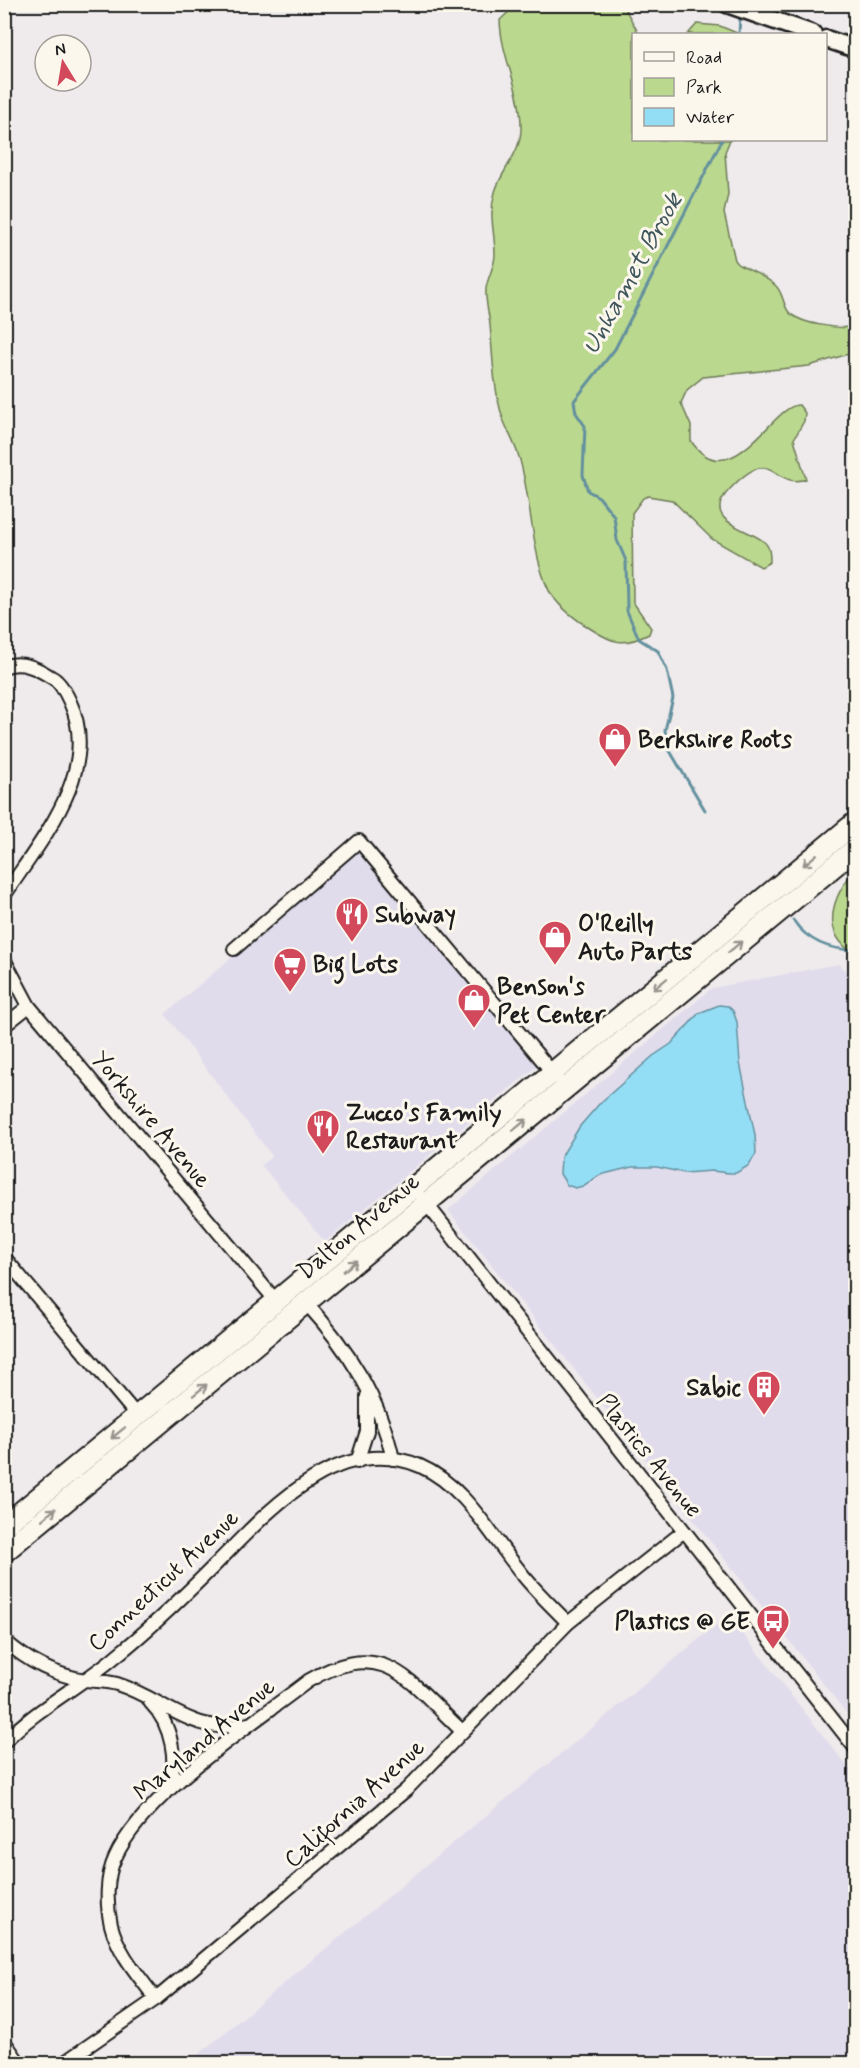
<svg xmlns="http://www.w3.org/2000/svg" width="860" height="2068" viewBox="0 0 860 2068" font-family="Mynerve,sans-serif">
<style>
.built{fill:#e1dcec}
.green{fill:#bbd88f;stroke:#6c7a56;stroke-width:1.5}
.water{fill:#94def5;stroke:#64909e;stroke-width:1.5}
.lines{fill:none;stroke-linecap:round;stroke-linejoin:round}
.stream{stroke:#64909e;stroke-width:3}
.street-casing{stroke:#1c1c1c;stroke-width:16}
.secondary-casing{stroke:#1c1c1c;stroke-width:21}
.primary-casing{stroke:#1c1c1c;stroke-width:24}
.street{stroke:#fbf7ec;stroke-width:12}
.secondary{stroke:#fbf7ec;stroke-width:16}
.primary{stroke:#fbf7ec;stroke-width:20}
.oneway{stroke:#97948e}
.labels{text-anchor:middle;stroke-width:6;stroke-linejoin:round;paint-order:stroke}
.poi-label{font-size:24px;font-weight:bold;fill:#1c1c1c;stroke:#fbf7ec;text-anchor:start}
.street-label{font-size:24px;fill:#1c1c1c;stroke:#fbf7ec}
.water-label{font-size:26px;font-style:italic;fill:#40565d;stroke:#fbf7ec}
</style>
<rect width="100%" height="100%" fill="#efebec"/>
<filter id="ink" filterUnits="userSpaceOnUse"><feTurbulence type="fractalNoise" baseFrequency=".0167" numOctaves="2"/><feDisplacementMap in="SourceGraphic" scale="12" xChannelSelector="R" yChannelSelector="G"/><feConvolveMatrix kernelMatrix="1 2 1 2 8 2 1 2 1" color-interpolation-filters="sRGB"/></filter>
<g filter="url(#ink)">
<!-- built -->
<g class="built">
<path d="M357,851l180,215 -212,176 -64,-77 11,-9 -107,-142z"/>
<path d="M838,964l17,14v746l-407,-514 264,-222z"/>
<path d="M728,1615l127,161v287h-667z"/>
</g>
<!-- green -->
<g class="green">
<path d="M516,5h107l16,29h-5v106h96l-5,12 3,42 -4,19 11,47 4,5c12,6 28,12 37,21 7,7 7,18 12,25 10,13 53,19 67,15v26l-46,14 -106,11 -16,13 -6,13 10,23v15c40,58 83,-38 108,-36l6,8 -1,8 -10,18 12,40c-34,11 -31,-38 -76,10 -31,32 17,39 33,52 7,5 7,13 7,21l-9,5 -49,-28 -40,-39 -24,-4 -5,2 -11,15 1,89 18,26 -2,6c-26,13 -36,9 -58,-5 -13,-8 -29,-20 -38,-32 -21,-29 -22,-104 -34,-140 -4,-13 -11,-25 -16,-38 -10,-31 -10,-62 -13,-94 -1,-11 -5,-24 -4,-36 1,-11 9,-23 9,-34 0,-24 -7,-39 0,-63 7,-24 27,-39 26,-66 0,-37 -20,-69 -21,-106z"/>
<path d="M697,24l23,2 19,8h-51z"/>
<path d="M855,870v84c-36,-21 -23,-58 0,-84z"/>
</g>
<!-- water -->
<path class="water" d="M719,1005l9,1 5,5 4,11 3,41 15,72 1,19 -8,12 -12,7h-7l-17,-2 -28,2 -27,-6h-25l-32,8 -17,11 -8,2 -8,-3 -7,-11 1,-17 19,-31 20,-23 53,-47 18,-12 28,-31z"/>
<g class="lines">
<!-- stream -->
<g class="stream">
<path d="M739,34l1,-19"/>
<path d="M705,810l-38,-64 -2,-16 8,-32 -6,-28 -9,-19 -19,-12 -12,-28 -1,-50 -9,-21 -3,-24 -15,-19 -11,-6 -5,-16 2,-49 -9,-13 -2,-12 41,-52 107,-209"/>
<path d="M793,920c15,22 36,30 63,30"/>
</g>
<!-- street casing -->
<g class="street-casing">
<g id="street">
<path d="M4,667c17,-7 33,1 47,10 9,4 15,16 19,25 32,69 -30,139 -66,194"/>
<path d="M234,949l125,-108 198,237"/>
<path d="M4,959l25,47 247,295"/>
<path d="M4,1026l25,-20"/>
<path d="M422,1198l434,551"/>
<path d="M4,1257l134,160"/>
<path d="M306,1303c41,45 74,95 87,156"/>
<path d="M357,1462l10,-31v-35"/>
<path d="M4,1640c23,21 50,35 81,40 10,1 22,1 32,4 50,16 73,52 132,40"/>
<path d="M150,1702c21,21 31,62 16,89"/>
<path d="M4,1742c33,-34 77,-56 112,-86 34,-27 66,-58 97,-89 52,-52 123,-136 207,-101 44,19 70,68 99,104 14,19 33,36 49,53"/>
<path d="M156,1999c-17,-23 -38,-46 -45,-74 -5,-21 -5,-48 4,-67 28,-64 138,-134 193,-177 78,-46 101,1 154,50"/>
<path d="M4,2041l16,23"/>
<path d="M62,2064l94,-65 250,-209 162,-167 116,-92"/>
</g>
</g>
<!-- secondary casing -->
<g class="secondary-casing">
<g id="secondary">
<path d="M727,4l86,30"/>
<path d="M826,39l30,10"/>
</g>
</g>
<!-- primary casing -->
<g class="primary-casing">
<g id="primary">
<path d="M4,1526l852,-704"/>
<path d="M4,1552l852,-704"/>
</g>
</g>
<!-- street -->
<use href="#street" class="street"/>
<!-- secondary -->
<use href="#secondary" class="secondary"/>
<!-- primary -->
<use href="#primary" class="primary"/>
</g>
<!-- one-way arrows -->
<defs><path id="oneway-shaft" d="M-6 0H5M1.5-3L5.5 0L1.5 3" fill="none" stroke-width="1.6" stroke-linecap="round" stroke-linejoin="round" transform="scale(1.5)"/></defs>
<g class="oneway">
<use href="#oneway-shaft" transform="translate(810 860) rotate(140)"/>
<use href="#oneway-shaft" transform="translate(735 947) rotate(-40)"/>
<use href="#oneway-shaft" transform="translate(660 984) rotate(141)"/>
<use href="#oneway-shaft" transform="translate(520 1125) rotate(-39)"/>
<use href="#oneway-shaft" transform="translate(350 1266) rotate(-40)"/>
<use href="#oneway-shaft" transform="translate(200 1390) rotate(-39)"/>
<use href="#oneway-shaft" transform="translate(118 1433) rotate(141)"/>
<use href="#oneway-shaft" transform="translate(49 1514) rotate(-40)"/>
</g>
</g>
<!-- icons -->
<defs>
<g id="shop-pin" transform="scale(1.725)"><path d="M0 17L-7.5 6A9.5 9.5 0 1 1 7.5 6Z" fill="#d1495b" stroke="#fbf7ec"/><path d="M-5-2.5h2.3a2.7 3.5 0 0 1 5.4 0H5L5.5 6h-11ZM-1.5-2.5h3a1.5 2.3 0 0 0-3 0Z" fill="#fff"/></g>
<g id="restaurant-pin" transform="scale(1.725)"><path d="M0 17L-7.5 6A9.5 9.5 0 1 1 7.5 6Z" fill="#d1495b" stroke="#fbf7ec"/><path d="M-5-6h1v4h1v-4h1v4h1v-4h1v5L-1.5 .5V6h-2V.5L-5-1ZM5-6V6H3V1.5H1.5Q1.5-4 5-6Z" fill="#fff"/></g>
<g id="supermarket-pin" transform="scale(1.725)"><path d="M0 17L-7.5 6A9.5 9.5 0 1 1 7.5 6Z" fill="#d1495b" stroke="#fbf7ec"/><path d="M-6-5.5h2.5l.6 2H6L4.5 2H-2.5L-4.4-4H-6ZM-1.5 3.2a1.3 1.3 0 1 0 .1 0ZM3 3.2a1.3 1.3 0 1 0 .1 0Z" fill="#fff"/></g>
<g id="building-pin" transform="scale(1.725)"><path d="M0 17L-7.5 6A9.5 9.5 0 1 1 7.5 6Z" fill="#d1495b" stroke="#fbf7ec"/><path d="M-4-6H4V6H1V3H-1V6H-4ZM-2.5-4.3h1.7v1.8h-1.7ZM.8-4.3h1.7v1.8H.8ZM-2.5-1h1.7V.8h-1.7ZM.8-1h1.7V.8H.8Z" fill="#fff"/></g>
<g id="bus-pin" transform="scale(1.725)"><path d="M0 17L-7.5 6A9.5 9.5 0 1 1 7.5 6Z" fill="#d1495b" stroke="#fbf7ec"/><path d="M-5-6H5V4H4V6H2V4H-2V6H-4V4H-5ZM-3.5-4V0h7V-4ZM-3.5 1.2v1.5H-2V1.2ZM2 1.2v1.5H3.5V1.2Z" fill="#fff"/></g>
</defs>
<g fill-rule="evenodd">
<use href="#shop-pin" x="615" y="739"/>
<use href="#restaurant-pin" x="352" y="914"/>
<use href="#shop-pin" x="555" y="937"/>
<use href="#supermarket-pin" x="290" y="964"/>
<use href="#shop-pin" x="474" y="1000"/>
<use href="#restaurant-pin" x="323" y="1126"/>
<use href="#building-pin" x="764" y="1387"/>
<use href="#bus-pin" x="773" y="1621"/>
</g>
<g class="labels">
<!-- poi labels -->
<g class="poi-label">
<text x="638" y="747">Berkshire Roots</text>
<text x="375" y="922">Subway</text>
<text x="578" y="931">O'Reilly<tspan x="578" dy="28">Auto Parts</tspan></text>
<text x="313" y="972">Big Lots</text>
<text x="497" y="994">Benson's<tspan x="497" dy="28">Pet Center</tspan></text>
<text x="346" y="1120">Zucco's Family<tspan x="346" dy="28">Restaurant</tspan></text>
<text x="741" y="1395" text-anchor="end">Sabic</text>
<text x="750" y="1629" text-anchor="end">Plastics @ GE</text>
</g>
<!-- street labels -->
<g class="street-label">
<text transform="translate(152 1119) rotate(50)" y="8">Yorkshire Avenue</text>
<text transform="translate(358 1226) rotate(-40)" y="8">Dalton Avenue</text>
<text transform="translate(650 1455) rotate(51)" y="8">Plastics Avenue</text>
<text transform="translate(163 1580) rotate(-43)" y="8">Connecticut Avenue</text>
<text transform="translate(204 1739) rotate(-40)" y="8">Maryland Avenue</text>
<text transform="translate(354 1803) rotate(-42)" y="8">California Avenue</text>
</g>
<!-- water labels -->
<g class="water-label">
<text transform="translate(631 273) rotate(-61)" y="9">Unkamet Brook</text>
</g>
</g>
<!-- margin -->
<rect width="860" height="2068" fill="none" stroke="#fbf7ec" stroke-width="24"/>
<rect x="12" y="12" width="836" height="2044" fill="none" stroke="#1c1c1c" stroke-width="2" filter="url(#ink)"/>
<!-- legend -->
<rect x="632" y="33" width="195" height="108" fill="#fbf7ec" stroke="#a29f99" stroke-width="1.5"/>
<rect x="644" y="52" width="30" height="9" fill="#fbf7ec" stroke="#a29f99" stroke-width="1.5"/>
<text x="686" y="63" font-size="18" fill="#1c1c1c">Road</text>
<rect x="644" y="78" width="30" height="18" fill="#bbd88f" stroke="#a29f99" stroke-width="1.5"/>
<text x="686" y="93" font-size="18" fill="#1c1c1c">Park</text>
<rect x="644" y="108" width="30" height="18" fill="#94def5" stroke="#a29f99" stroke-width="1.5"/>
<text x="686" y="123" font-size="18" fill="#1c1c1c">Water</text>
<!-- north arrow -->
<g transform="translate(63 63) rotate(349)"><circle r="28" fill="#fbf7ec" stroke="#a29f99" stroke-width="1.5"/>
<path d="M0-4.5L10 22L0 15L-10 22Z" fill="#d1495b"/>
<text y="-9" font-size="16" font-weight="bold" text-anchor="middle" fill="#1c1c1c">N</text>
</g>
</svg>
